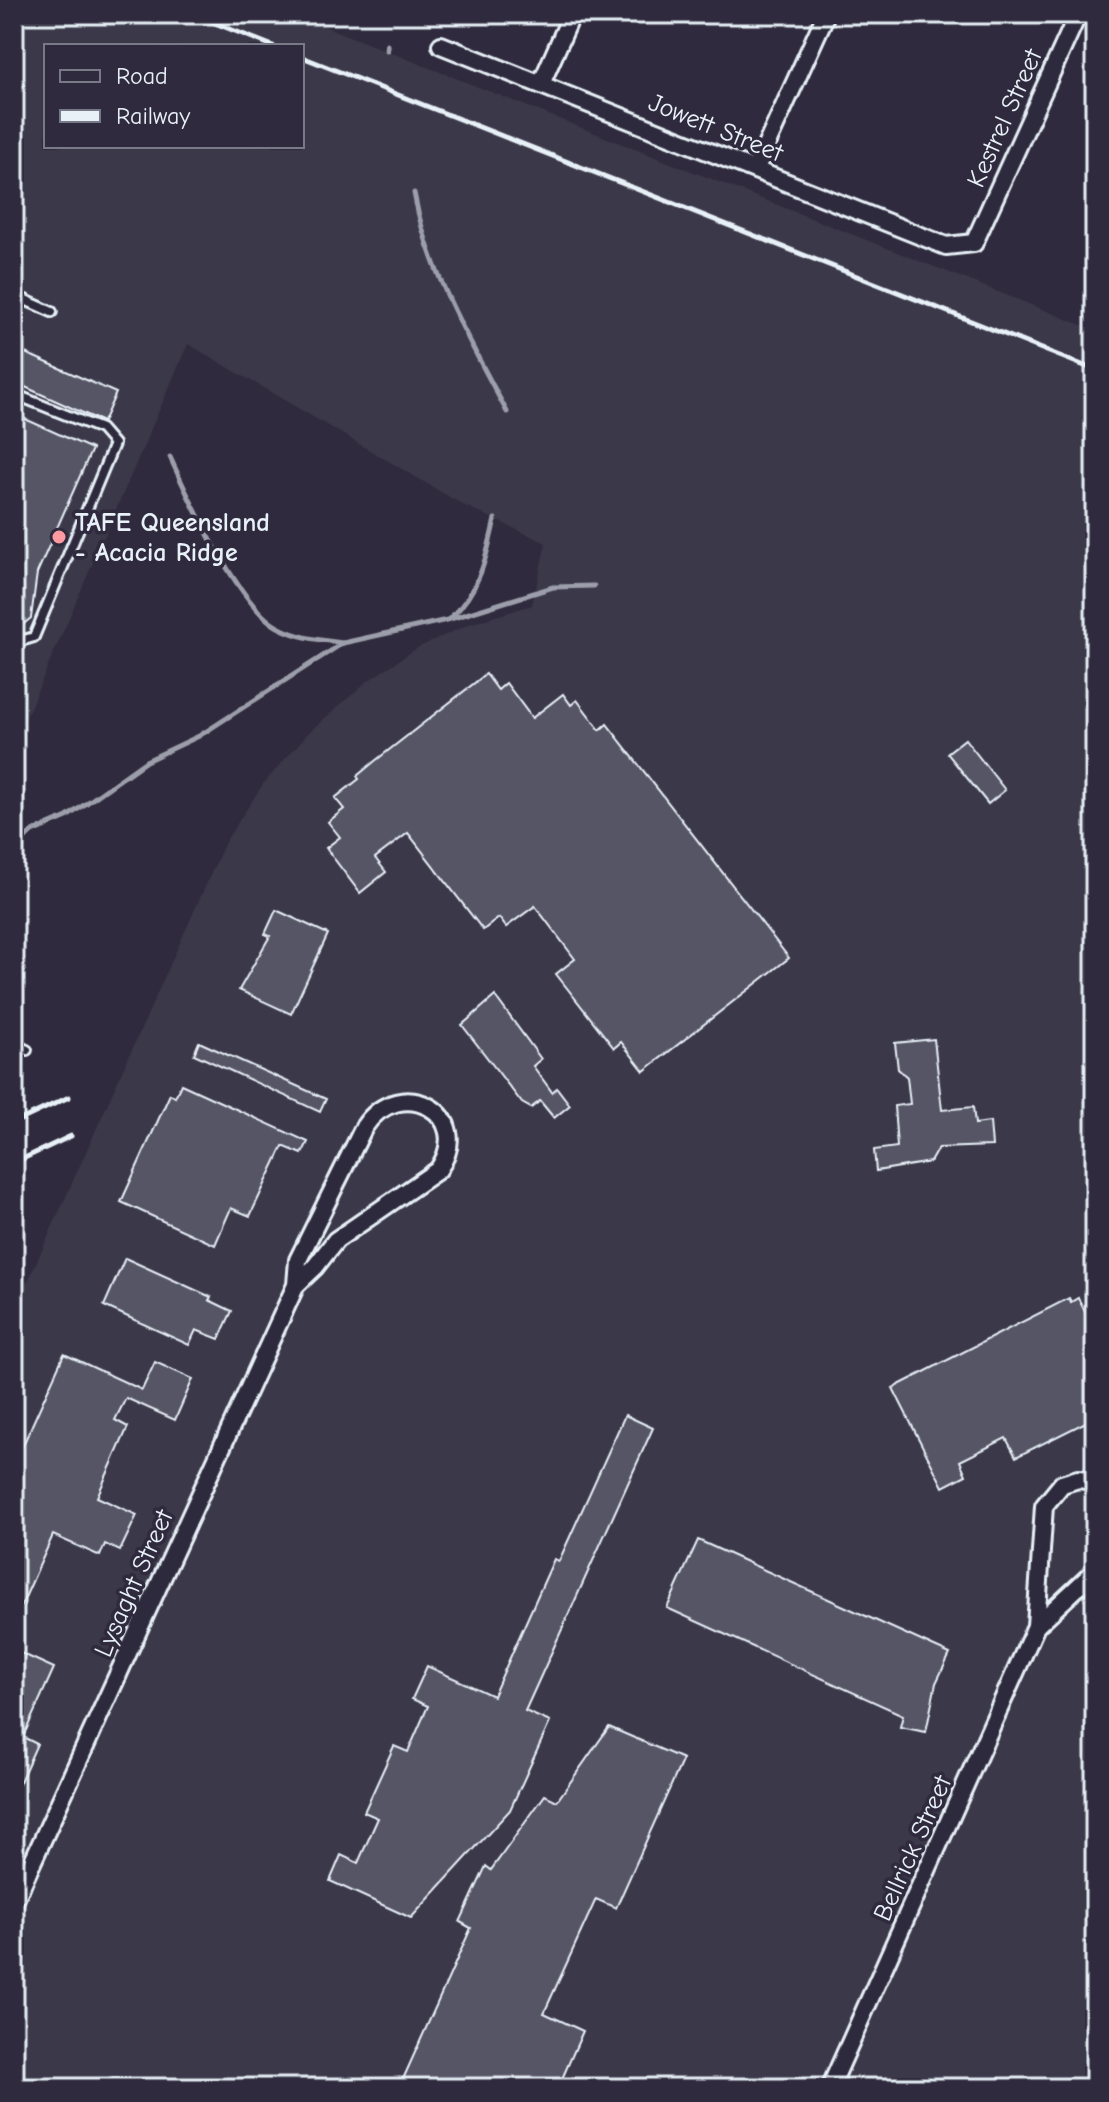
<svg xmlns="http://www.w3.org/2000/svg" width="1109" height="2102" viewBox="0 0 1109 2102" font-family="'Comic Neue',sans-serif">
<style>
.built{fill:#3b3749;fill-rule:evenodd}
.lines{fill:none;stroke-linecap:round;stroke-linejoin:round}
.stream{stroke:#9c9fab;stroke-width:5}
.building{fill:#575565;stroke:#e8f1f8;stroke-width:2}
.service-casing{stroke:#e8f1f8;stroke-width:14}
.minor-casing{stroke:#e8f1f8;stroke-width:22}
.service{stroke:#2f2a3d;stroke-width:8}
.minor{stroke:#2f2a3d;stroke-width:16}
.rail{stroke:#e8f1f8;stroke-width:5}
.poi-dot{fill:#ff9aa2;stroke:#2f2a3d;stroke-width:3}
.labels{text-anchor:middle;stroke-width:7;stroke-linejoin:round;paint-order:stroke}
.street-label{font-size:26px;fill:#e8f1f8;stroke:#2f2a3d}
.poi-label{font-size:26px;font-weight:bold;fill:#e8f1f8;stroke:#2f2a3d;text-anchor:start}
</style>
<rect width="100%" height="100%" fill="#2f2a3d"/>
<filter id="ink" filterUnits="userSpaceOnUse"><feTurbulence type="fractalNoise" baseFrequency=".0125" numOctaves="2"/><feDisplacementMap in="SourceGraphic" scale="16" xChannelSelector="R" yChannelSelector="G"/><feConvolveMatrix kernelMatrix="1 2 1 2 8 2 1 2 1" color-interpolation-filters="sRGB"/></filter>
<g filter="url(#ink)">
<!-- built -->
<path class="built" d="M14,14h279l802,316v1758h-1081v-800l14,-7 197,-439 38,-58 45,-51 58,-51 51,-34 52,-24 63,-19 14,-62 -83,-38 -275,-161 -168,387 -6,4zM46,46h256v100h-256z"/>
<g class="lines">
<!-- stream -->
<g class="stream">
<path d="M387,45v5"/>
<path d="M414,193c14,78 56,149 93,219"/>
<path d="M170,457c19,42 68,148 108,170 20,11 42,13 65,16"/>
<path d="M451,617c29,-26 36,-62 44,-98"/>
<path d="M14,849l18,-17 35,-15 79,-56 53,-25 144,-93 104,-23 106,-33 41,-1"/>
</g>
</g>
<!-- building -->
<g class="building">
<path d="M14,348l102,45 -13,29 -89,-40z"/>
<path d="M14,414l78,35 -55,124 -6,45 -17,14z"/>
<path d="M486,674l12,16 8,-7 26,35 31,-24 8,11 6,-5 23,30 7,-6 182,234 -145,113 -23,-29 -7,6 -58,-74 19,-15 -40,-53 -29,21 -7,-9 -16,12 -75,-97 -33,25 11,14 -26,21 -34,-45 14,-11 -12,-15 16,-13 -9,-11 24,-19 -2,-3 18,-15z"/>
<path d="M965,739l40,51 -17,14 -41,-51z"/>
<path d="M276,910l52,24 -37,80 -52,-24 31,-54 -5,-2z"/>
<path d="M495,996l46,63 -8,7 19,26 5,-4 13,17 -16,13 -14,-17 -9,7 -9,-5 -60,-78z"/>
<path d="M934,1039l8,71 31,-3 2,17 15,-2 2,24 -54,2 -8,14 -54,9 -2,-21 23,-3 -3,-41 16,-2 -3,-27 -9,-8 -3,-26z"/>
<path d="M199,1042l127,57 -6,13 -126,-58z"/>
<path d="M181,1084l127,58 -6,12 -19,-8 -33,70 -19,-8 -16,37 -94,-43 49,-108 5,3z"/>
<path d="M125,1258l86,39 -2,3 23,11 -13,28 -23,-9 -7,15 -85,-39z"/>
<path d="M1069,1298l2,4 7,-4 17,33v77l-4,3 3,7 -78,39 -10,-19 -46,23 6,14 -23,12 -50,-99z"/>
<path d="M64,1354l78,36 13,-28 38,17 -18,41 -49,-22 -11,22 13,7 -31,70 40,18 -17,36 -15,-7 -5,12 -47,-21 -39,87v-157z"/>
<path d="M625,1415l28,13 -128,283 25,11 -40,88 -99,108 -81,-37 11,-26 17,8 20,-45 -14,-6 30,-66 14,6 20,-46 -16,-7 15,-33 66,30 61,-137 5,2z"/>
<path d="M698,1540l252,114 -14,29 -10,49 -26,-5 3,-12 -236,-107z"/>
<path d="M14,1650l40,18 -31,69 14,7 -23,51z"/>
<path d="M609,1727l74,32 -67,149 -20,-9 -52,114 39,18 -25,57h-159l72,-160 -11,-6 26,-56 5,4 54,-75 12,6z"/>
</g>
<g class="lines">
<!-- service casing -->
<g class="service-casing">
<g id="service">
<path d="M14,295l38,17"/>
<path d="M14,394l87,35 13,15 -80,193 -20,6"/>
<path d="M14,1044l13,6"/>
</g>
</g>
<!-- minor casing -->
<g class="minor-casing">
<g id="minor">
<path d="M441,45l505,201 28,-3 104,-229"/>
<path d="M541,84l31,-70"/>
<path d="M756,168l70,-154"/>
<path d="M1036,1626l59,-55"/>
<path d="M14,1902l282,-617 2,-25 66,-133c36,-55 113,-13 74,43l-102,70 -21,27 -19,18"/>
<path d="M830,2088l206,-462 8,-120 18,-22 16,-5 17,2"/>
</g>
</g>
<!-- service -->
<use href="#service" class="service"/>
<!-- minor -->
<use href="#minor" class="minor"/>
<!-- rail -->
<g class="rail">
<path d="M192,14l81,32"/>
<path d="M302,57l793,313"/>
<path d="M14,1123l55,-26"/>
<path d="M14,1163l57,-27"/>
</g>
</g>
</g>
<!-- markers -->
<circle class="poi-dot" cx="59" cy="537" r="8"/>
<g class="labels">
<!-- street labels -->
<g class="street-label">
<text transform="translate(1004 118) rotate(-66)" y="9">Kestrel Street</text>
<text transform="translate(716 127) rotate(22)" y="9">Jowett Street</text>
<text transform="translate(133 1583) rotate(-66)" y="9">Lysaght Street</text>
<text transform="translate(912 1848) rotate(-66)" y="9">Bellrick Street</text>
</g>
<!-- poi labels -->
<g class="poi-label">
<text x="75" y="531">TAFE Queensland<tspan x="75" dy="30">- Acacia Ridge</tspan></text>
</g>
</g>
<!-- margin -->
<rect width="1109" height="2102" fill="none" stroke="#2f2a3d" stroke-width="48"/>
<rect x="24" y="24" width="1061" height="2054" fill="none" stroke="#e8f1f8" stroke-width="3" filter="url(#ink)"/>
<!-- legend -->
<rect x="44" y="44" width="260" height="104" fill="#2f2a3d" stroke="#797a88" stroke-width="2"/>
<rect x="60" y="70" width="40" height="12" fill="#2f2a3d" stroke="#797a88" stroke-width="2"/>
<text x="116" y="84" font-size="24" fill="#e8f1f8">Road</text>
<rect x="60" y="110" width="40" height="12" fill="#e8f1f8" stroke="#797a88" stroke-width="2"/>
<text x="116" y="124" font-size="24" fill="#e8f1f8">Railway</text>
</svg>
